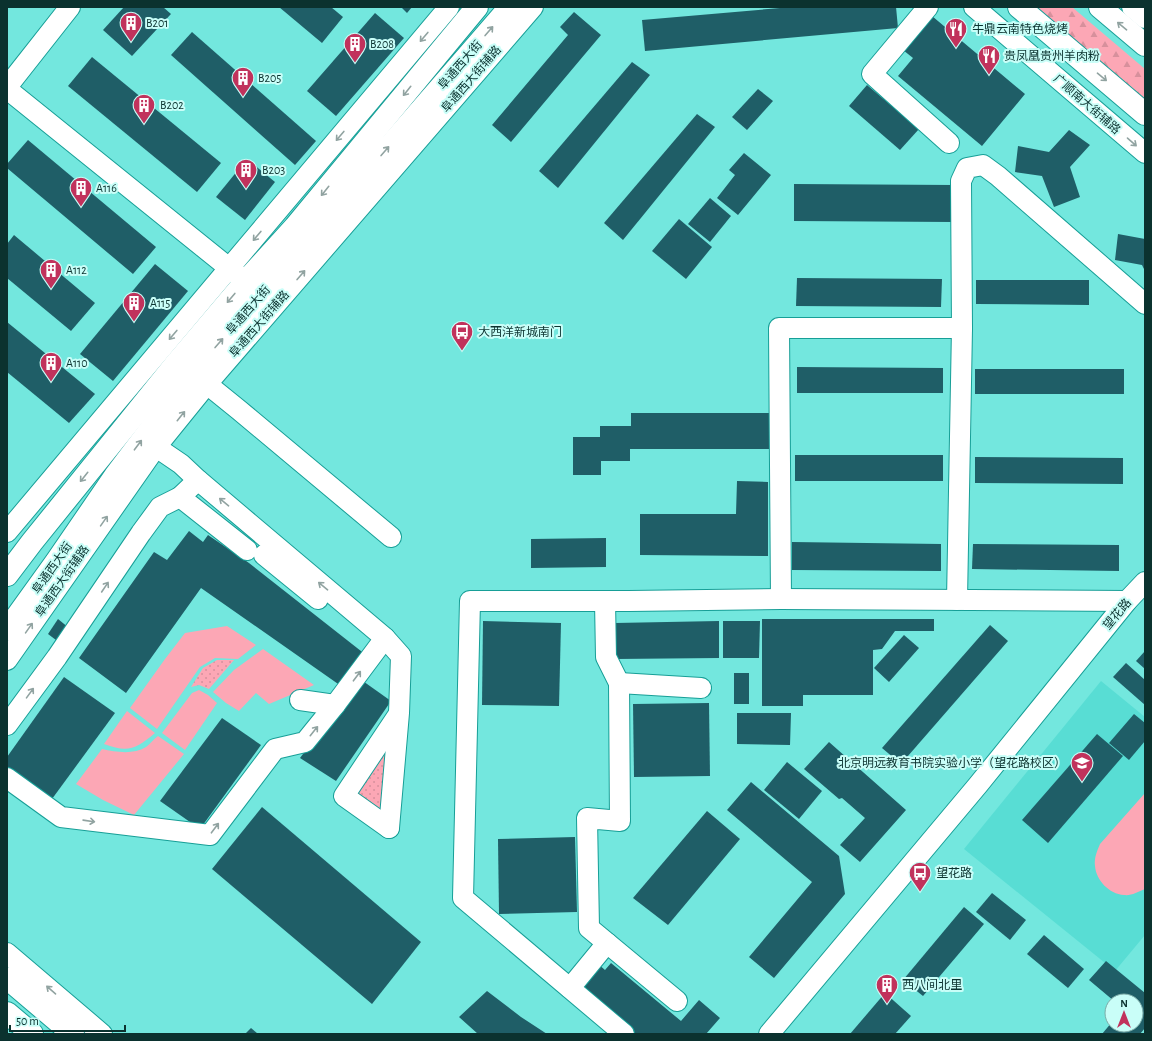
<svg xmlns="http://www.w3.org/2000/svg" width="1152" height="1041" viewBox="0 0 1152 1041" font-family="'Alegreya Sans','Noto Sans SC',sans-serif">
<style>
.built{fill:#58ddd4}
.green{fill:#fca7b5}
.forest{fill:url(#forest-firs)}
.park{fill:url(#park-dots)}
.building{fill:#1f5e67}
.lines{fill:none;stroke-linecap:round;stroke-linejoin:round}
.minor-casing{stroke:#179f97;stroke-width:22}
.major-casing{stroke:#179f97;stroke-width:24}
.minor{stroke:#fff;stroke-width:20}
.major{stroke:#fff;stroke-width:22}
.oneway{stroke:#91a3a1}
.labels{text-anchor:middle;stroke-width:4;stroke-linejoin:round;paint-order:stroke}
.poi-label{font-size:12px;fill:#0b322f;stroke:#c9fef8;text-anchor:start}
.street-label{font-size:12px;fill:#0b322f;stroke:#c9fef8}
</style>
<defs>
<pattern id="forest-firs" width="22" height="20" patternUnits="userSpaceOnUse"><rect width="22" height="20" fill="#fca7b5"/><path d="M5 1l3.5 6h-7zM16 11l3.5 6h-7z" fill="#d7909c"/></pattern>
<pattern id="park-dots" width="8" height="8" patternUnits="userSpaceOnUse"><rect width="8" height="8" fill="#fca7b5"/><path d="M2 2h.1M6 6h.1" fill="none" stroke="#d7909c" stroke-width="1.8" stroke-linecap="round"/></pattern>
</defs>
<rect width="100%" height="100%" fill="#73e7de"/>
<!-- built -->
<path class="built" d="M1101,681l44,36v218l-30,36 -151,-122z"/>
<!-- green -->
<g class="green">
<path d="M227,626l29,19 -18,14 -23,-1 -15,9 -43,62 -27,-21 35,-49 20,-26z"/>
<path d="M263,649l51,36 -45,19 -13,-11 -17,18 -13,-8 -13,-11 21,-22z"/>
<path d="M199,690l9,5 9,8 -32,47 -23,-17 30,-40z"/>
<path d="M127,711l28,22c-19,16 -27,20 -51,11z"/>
<path d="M158,736l26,18 -50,61 -31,-15 -27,-16 26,-35c14,3 31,6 44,-2 4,-3 8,-8 12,-11z"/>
<path d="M1145,793v96c-7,3 -14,7 -21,6 -15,-1 -28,-15 -29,-29 -1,-8 2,-15 5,-22z"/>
</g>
<!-- forest -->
<path class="forest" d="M1036,7h36l73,62v31z"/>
<!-- park -->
<g class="park">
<path d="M217,660h17l-25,29 -10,-4 -8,2 12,-19z"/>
<path d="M393,730l-7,90 -36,-24z"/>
</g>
<!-- building -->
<g class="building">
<path d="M124,7h39l8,7 -39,42 -29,-26z"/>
<path d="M279,7h52l12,10 -21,26z"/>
<path d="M401,7h11l-5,6z"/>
<path d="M792,7h104l2,21 -253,23 -3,-31z"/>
<path d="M574,12l27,23 -90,107 -19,-17 76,-90 -8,-8z"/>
<path d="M375,13l29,25 -68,78 -29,-25z"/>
<path d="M932,16l93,78 -43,52 -84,-70 15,-18 -10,-8z"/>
<path d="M192,32l124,109 -21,24 -124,-110z"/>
<path d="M92,57l129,106 -24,29 -129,-106z"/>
<path d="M632,62l18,13 -92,113 -19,-17z"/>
<path d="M867,85l52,44 -19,21 -51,-44z"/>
<path d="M758,89l15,12 -26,29 -15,-13z"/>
<path d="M697,114l18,13 -92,113 -19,-17z"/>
<path d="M1069,130l21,15 -20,22 10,30 -26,10 -12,-31 -27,-4 3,-26 31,6z"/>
<path d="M28,140l128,107 -23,27 -126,-106v-4z"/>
<path d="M744,153l27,22 -33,40 -21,-17 18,-23 -6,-5z"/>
<path d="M247,159l28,23 -30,38 -29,-23z"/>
<path d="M794,184l159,1v37l-159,-1z"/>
<path d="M710,198l21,18 -21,26 -22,-18z"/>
<path d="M679,219l33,28 -26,32 -34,-28z"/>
<path d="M1118,234l27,5v32l-3,-6 -27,-5z"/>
<path d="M14,235l81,68 -24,28 -64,-53v-34z"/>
<path d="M155,264l33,27 -75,90 -33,-27z"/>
<path d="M797,278l145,1 -1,28 -145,-1z"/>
<path d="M976,280h113v25l-113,-1z"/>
<path d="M7,322l88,72 -26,29 -62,-51z"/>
<path d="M797,367l146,1v25h-146z"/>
<rect x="975" y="369" width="149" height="25"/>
<path d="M631,413h140v36h-141v12h-29v14h-28v-38h27v-11h31z"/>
<rect x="795" y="455" width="148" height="26"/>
<path d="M975,457l148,1v26l-148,-1z"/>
<path d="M737,481l31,1v74l-128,-1v-41h96z"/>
<path d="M189,531l14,11 5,-7 41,28 117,92 -25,31 -140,-98 -75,105 -47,-35 75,-106 13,8z"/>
<path d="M606,538v29l-75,1v-29z"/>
<path d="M792,542l149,2v27l-149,-1z"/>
<path d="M973,544l146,1v26l-147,-2z"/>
<path d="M58,619l11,9 -9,15 -12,-9z"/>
<path d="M762,619h172v12h-39l-13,18 -9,1v45h-70v11h-41z"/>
<path d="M483,621l78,2 -2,83 -77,-1z"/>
<path d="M719,621v37l-104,1v-36z"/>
<path d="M723,621h37l-1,37h-36z"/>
<path d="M990,625l18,16 -107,123 -19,-16z"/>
<path d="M904,635l15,13 -30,34 -15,-14z"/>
<path d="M1145,651v18l-9,-8z"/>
<path d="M1126,663l19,17v25l-32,-28z"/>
<rect x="734" y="673" width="15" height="31"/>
<path d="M64,677l51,36 -63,86 -45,-33v-9z"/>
<path d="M360,679l31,22 -55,80 -36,-23z"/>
<path d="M709,703l1,73 -76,1 -1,-73z"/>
<path d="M737,713h54l-1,32 -53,-1z"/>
<path d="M1134,714l11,9v18l-16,19 -20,-17z"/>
<path d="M222,718l39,27 -61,84 -40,-28z"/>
<path d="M1097,734l26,22 -75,87 -26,-23z"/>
<path d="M829,742l77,68 -46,52 -20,-17 25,-27 -23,-20 -3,1 -35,-30z"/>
<path d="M787,762l35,29 -23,28 -35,-29z"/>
<path d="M751,782l88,74 6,38 -71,84 -25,-21 63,-75 -85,-72z"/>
<path d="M262,807l159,135 -49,62 -160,-135z"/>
<path d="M707,811l33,28 -72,86 -35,-27z"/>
<path d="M575,837l2,75 -78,2 -1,-75z"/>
<path d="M992,893l34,27 -16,20 -34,-28z"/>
<path d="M964,907l20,17 -61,72 -20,-16z"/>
<path d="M1044,935l40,34 -16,19 -41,-34z"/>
<path d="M1106,961l39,32v35l-5,6h-38l10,-12v3h24v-24h-22l-25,-21z"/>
<path d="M597,963l8,7 6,-7 70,58 18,-21 21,18 -14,16h-70l-58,-49z"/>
<path d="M487,991l34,26 26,17h-69l-19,-17z"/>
<path d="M885,993l26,23 -16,18h-45z"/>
<path d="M251,1028l7,6h-13z"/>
</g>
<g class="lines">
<!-- minor casing -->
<g class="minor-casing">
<g id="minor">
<path d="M928,7l-56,67 77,69"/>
<path d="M974,7l171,146"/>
<path d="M1132,7l13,11"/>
<path d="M7,87l63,-80"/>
<path d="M7,89l232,187"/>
<path d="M962,328l-1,-147 6,-13 16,-3 15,11 147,128"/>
<path d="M197,376l42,34 152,127"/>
<path d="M156,447l25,17 17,16 187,158 16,18 -2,57 -10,115"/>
<path d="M180,497l67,53"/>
<path d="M7,532l442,-525"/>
<path d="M264,555l54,44"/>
<path d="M781,599l-2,-271h183l-5,272"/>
<path d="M605,601l1,56 13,26 1,138 -33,-3 2,110 88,73"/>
<path d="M7,660l149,-213 51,-63 326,-377"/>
<path d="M619,683l82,5"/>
<path d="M300,700l35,5"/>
<path d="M7,725l50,-68 84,-124 19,-26 20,-10 18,-17"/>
<path d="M7,778l54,39 149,18 65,-86 30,-7 30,-37 50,-67"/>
<path d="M389,828l-45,-32 54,-81"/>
<path d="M7,953l95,81"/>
<path d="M570,988l37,-45"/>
<path d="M624,1034l-161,-136 7,-297h159l152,-2 346,2"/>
<path d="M769,1034l209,-249 149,-184 18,-19"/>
</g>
</g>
<!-- major casing -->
<g class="major-casing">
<g id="major">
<path d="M1019,7l126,107"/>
<path d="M1100,7l45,38"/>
<path d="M7,575l25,-33 146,-181 67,-79 50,-55 182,-220"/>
<path d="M7,630l49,-68 59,-86 78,-103 317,-366"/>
<path d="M7,978l66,56"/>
<path d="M7,1013l25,21"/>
</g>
</g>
<!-- minor -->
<use href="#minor" class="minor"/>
<!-- major -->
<use href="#major" class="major"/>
</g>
<!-- one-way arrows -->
<defs><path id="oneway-shaft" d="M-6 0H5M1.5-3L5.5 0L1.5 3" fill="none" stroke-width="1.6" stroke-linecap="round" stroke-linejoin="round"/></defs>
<g class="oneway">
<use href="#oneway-shaft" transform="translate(1122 26) rotate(-140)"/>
<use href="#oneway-shaft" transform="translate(489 31) rotate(-49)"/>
<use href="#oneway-shaft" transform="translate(424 37) rotate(130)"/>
<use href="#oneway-shaft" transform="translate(1102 77) rotate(40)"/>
<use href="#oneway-shaft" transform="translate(407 91) rotate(129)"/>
<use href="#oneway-shaft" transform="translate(340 136) rotate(130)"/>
<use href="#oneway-shaft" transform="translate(1132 142) rotate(41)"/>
<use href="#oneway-shaft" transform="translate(385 151) rotate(-49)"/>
<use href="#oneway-shaft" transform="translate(325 191) rotate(129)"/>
<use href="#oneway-shaft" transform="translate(257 236) rotate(130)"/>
<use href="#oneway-shaft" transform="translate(301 275) rotate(-49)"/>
<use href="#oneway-shaft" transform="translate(231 298) rotate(130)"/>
<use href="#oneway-shaft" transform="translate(173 335) rotate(130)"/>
<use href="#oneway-shaft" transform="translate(219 343) rotate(-49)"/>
<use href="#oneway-shaft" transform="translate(181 416) rotate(-51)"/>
<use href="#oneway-shaft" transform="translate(138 445) rotate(-53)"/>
<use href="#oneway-shaft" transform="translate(84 477) rotate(129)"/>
<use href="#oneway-shaft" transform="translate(224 502) rotate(-140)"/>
<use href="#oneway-shaft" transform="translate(104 521) rotate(-55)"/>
<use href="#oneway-shaft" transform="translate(323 586) rotate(-140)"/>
<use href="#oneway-shaft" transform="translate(105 587) rotate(-56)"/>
<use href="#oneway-shaft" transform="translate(29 628) rotate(-55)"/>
<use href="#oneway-shaft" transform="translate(357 676) rotate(-53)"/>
<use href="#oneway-shaft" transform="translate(30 693) rotate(-54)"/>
<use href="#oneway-shaft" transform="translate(314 731) rotate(-51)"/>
<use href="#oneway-shaft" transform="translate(89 821) rotate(8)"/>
<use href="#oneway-shaft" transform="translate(215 828) rotate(-53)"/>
<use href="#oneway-shaft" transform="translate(51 990) rotate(-139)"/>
</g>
<!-- icons -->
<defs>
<g id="building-pin" transform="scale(1.15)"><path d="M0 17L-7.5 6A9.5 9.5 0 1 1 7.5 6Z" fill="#c1325c" stroke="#c9fef8"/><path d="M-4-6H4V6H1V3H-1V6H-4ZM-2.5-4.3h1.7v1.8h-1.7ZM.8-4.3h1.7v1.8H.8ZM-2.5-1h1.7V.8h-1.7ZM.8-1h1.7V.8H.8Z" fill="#fff"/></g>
<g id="restaurant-pin" transform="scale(1.15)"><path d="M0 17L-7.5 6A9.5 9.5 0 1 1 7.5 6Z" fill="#c1325c" stroke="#c9fef8"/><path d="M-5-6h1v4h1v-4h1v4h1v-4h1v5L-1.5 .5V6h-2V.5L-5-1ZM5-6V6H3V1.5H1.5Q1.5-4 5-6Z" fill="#fff"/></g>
<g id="bus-pin" transform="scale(1.15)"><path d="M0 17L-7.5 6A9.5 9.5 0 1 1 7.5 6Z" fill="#c1325c" stroke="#c9fef8"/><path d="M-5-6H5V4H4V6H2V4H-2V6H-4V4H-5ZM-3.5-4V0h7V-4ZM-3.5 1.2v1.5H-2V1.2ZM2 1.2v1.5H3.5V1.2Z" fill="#fff"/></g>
<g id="school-pin" transform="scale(1.15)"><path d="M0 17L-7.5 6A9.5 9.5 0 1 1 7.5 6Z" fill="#c1325c" stroke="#c9fef8"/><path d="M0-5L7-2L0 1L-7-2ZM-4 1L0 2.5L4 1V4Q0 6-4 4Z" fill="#fff"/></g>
</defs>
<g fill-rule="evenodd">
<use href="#building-pin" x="131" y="23"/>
<use href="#restaurant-pin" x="956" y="29"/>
<use href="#building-pin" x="355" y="44"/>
<use href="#restaurant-pin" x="989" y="56"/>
<use href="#building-pin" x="243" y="78"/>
<use href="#building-pin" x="144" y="105"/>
<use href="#building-pin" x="246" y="170"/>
<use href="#building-pin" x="81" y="188"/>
<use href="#building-pin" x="51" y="270"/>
<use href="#building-pin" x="134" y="303"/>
<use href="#bus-pin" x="462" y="332"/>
<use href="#building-pin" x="51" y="363"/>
<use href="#school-pin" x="1082" y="763"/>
<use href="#bus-pin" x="920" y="873"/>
<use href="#building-pin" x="887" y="985"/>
</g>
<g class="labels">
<!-- poi labels -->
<g class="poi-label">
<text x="146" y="27">B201</text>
<text x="972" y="33">牛鼎云南特色烧烤</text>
<text x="370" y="48">B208</text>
<text x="1004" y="60">贵凤凰贵州羊肉粉</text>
<text x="258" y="82">B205</text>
<text x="160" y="109">B202</text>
<text x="262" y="174">B203</text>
<text x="96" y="192">A116</text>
<text x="66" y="274">A112</text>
<text x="150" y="307">A115</text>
<text x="478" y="336">大西洋新城南门</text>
<text x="66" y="367">A110</text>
<text x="1066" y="767" text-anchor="end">北京明远教育书院实验小学（望花路校区）</text>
<text x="936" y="877">望花路</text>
<text x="902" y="989">西八间北里</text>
</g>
<!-- street labels -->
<g class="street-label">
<text transform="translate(460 65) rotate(-49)" y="4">阜通西大街</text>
<text transform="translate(471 79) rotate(-49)" y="4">阜通西大街辅路</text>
<text transform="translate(1087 104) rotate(41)" y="4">广顺南大街辅路</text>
<text transform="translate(248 310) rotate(-49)" y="4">阜通西大街</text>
<text transform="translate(259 324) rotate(-49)" y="4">阜通西大街辅路</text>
<text transform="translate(52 568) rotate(-55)" y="4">阜通西大街</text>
<text transform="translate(62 581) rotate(-55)" y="4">阜通西大街辅路</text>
<text transform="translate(1117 614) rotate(-50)" y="4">望花路</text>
</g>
</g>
<!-- border -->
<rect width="1152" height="1041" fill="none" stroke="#0b322f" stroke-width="16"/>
<!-- north arrow -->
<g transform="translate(1124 1013)"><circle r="19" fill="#c9fef8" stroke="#7daca8"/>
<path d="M0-3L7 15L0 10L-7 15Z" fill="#c1325c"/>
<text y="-6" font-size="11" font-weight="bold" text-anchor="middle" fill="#0b322f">N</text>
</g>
<!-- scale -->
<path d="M10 1025v6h115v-6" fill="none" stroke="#0b322f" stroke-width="2"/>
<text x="16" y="1025" font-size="12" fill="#0b322f" stroke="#c9fef8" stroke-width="3" paint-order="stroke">50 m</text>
</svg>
